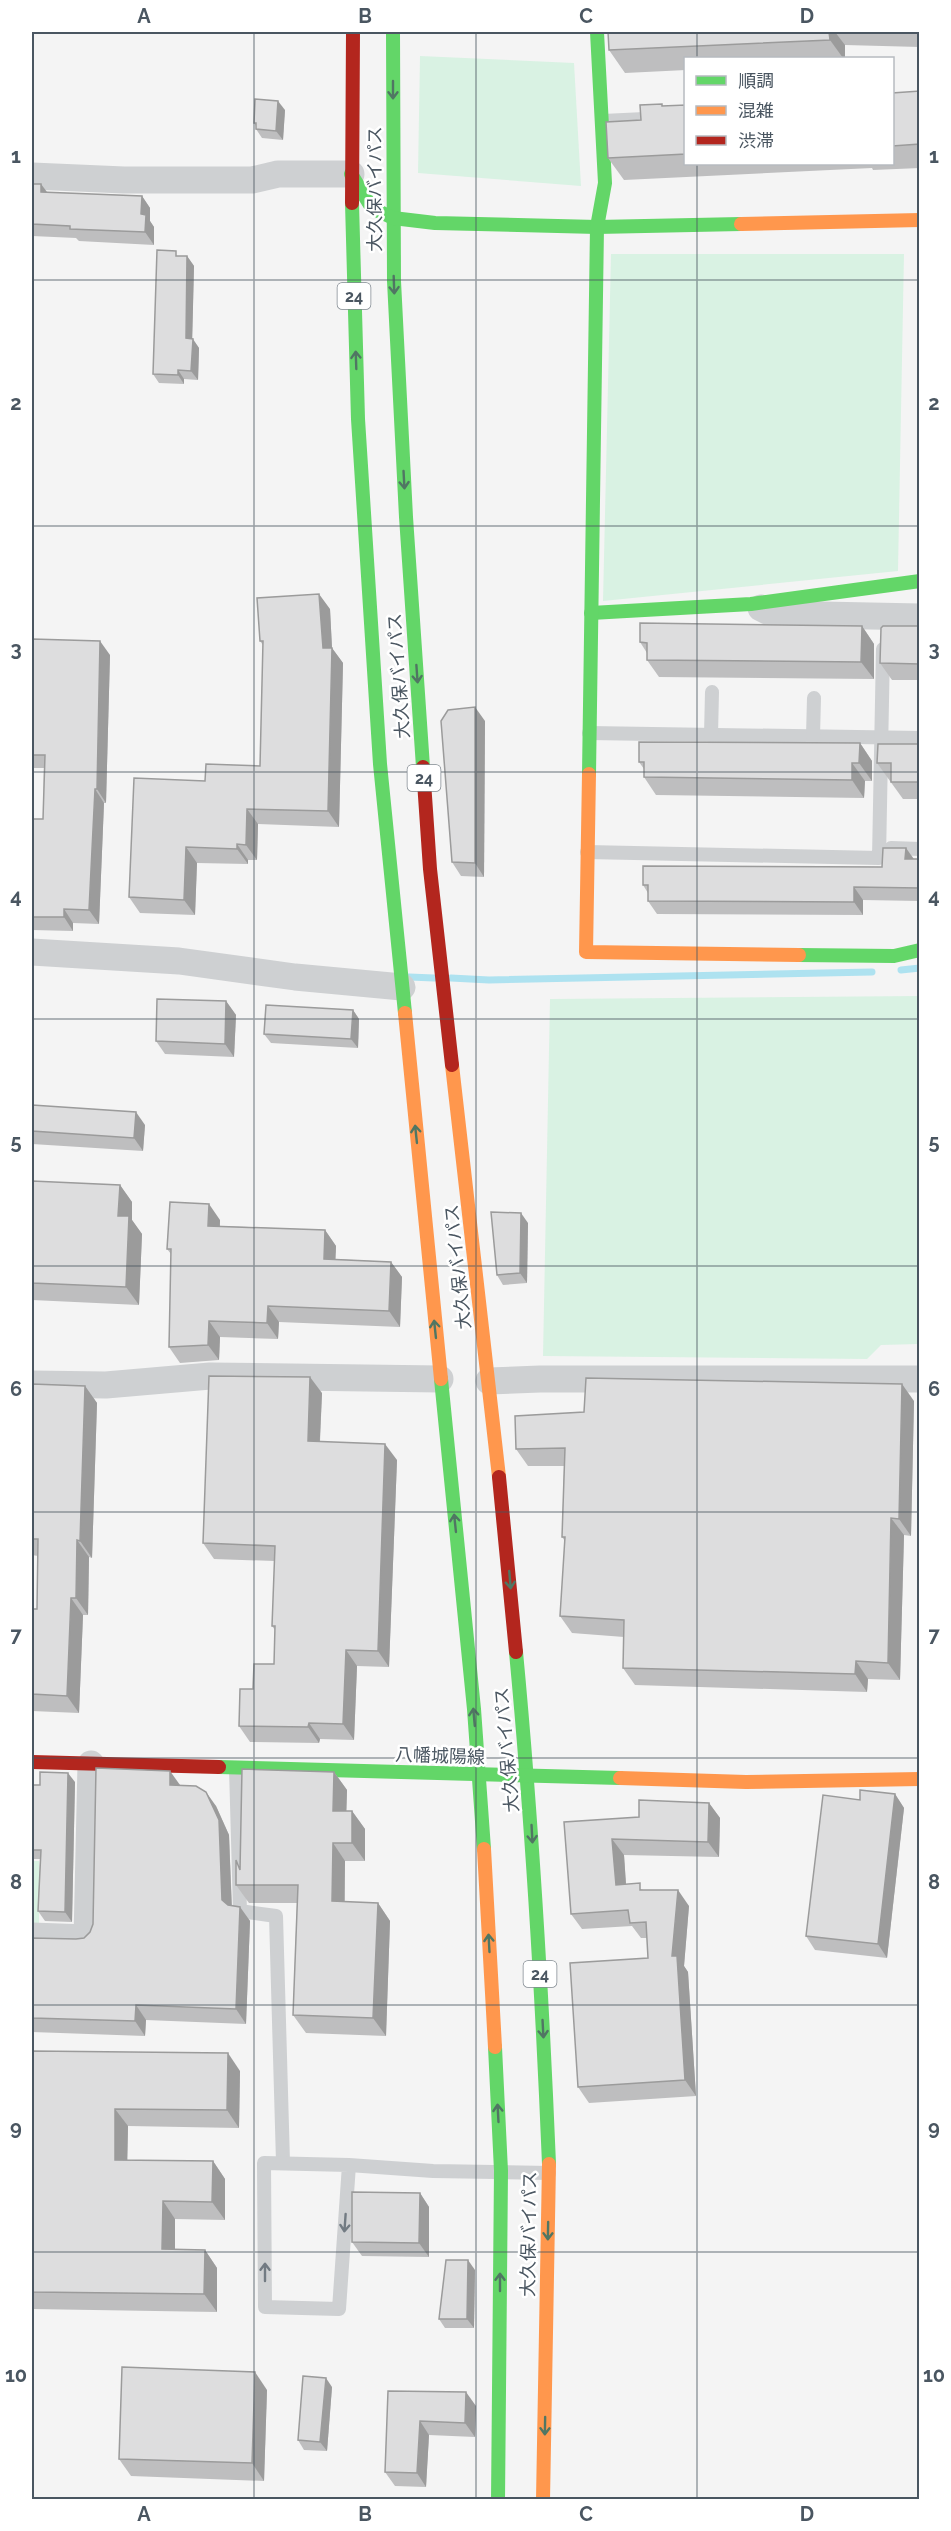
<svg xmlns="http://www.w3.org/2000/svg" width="951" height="2531" viewBox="0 0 951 2531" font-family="Raleway,'Noto Sans JP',sans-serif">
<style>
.green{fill:#d9f2e3}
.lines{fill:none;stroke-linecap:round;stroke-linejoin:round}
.stream{stroke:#aee2f0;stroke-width:7}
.lane{stroke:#ced0d2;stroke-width:14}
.street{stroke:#ced0d2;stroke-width:27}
.fast{stroke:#63d668;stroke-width:14}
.slow{stroke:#ff974d;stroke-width:14}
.jam{stroke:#b3261e;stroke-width:14}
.wall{fill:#bebebf}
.shaded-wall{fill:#9b9b9b}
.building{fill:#ddddde;stroke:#9b9b9b;stroke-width:1.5}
.oneway{stroke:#507663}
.oneway2{stroke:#727b83}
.grid{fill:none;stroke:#4a5661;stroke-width:1.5;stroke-opacity:0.55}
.labels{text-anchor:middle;stroke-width:5;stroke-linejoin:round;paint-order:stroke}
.shield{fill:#fff;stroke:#808990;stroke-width:1.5}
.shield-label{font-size:16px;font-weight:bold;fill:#4a5661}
.street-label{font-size:18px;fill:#4a5661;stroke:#fff}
.neatline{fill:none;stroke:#4a5661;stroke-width:2}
.grid-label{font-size:20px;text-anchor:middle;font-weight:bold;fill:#4a5661}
</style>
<rect width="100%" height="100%" fill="#f4f4f4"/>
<!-- green -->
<g class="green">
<path d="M420,56l154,7 7,123 -163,-13z"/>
<path d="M611,254h293l-6,317 -295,30z"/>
<path d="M919,996v348l-38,1 -14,14 -324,-3 7,-357z"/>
<rect x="32" y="1861" width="7" height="66"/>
</g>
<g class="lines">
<!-- stream -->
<g class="stream">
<path d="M901,970l19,-2"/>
<path d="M409,977l25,1"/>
<path d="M451,978l38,2 383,-8"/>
</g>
<!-- lane -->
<g class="lane">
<path d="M603,121l83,-4"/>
<path d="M589,733l331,5"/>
<path d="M711,735l1,-43"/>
<path d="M813,736l1,-38"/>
<path d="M891,848l29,1"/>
<path d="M587,852l292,6 4,-209"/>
<path d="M236,1768l4,143 36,5 7,246"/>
<path d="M349,2165l-10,144 -74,-2 -1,-144 85,2 84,6 116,2"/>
</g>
<!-- street -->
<g class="street">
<path d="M32,176l92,4h128l26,-6h73"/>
<path d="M761,608l12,6 147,3"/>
<path d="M32,952l147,9 116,16 107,10"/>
<path d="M489,1381l51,-2h380"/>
<path d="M32,1384l74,1 104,-9 230,3"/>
<path d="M32,1936l55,2 4,-174"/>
</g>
<!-- fast -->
<g class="fast">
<path d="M393,32l1,249 12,236 17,250"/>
<path d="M351,174l21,34 21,10 42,5 162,4 144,-3"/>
<path d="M352,203l6,216 22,345 25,249"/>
<path d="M591,613l160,-9 169,-23"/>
<path d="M589,774l8,-547 8,-44 -8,-151"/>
<path d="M799,955l95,1 26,-6"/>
<path d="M441,1379l33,330 10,140"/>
<path d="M516,1652c16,170 26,341 33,512"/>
<path d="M219,1767l401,11"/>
<path d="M495,2047l6,124 -3,329"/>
</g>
<!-- slow -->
<g class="slow">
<path d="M741,224l179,-4"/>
<path d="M589,774l-3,178 213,3"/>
<path d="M405,1013l36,366"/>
<path d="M452,1065l47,412"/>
<path d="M620,1778l126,4 174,-3"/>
<path d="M484,1849l11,198"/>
<path d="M543,2500l6,-336"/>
</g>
<!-- jam -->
<g class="jam">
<path d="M352,203l1,-171"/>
<path d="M423,767l7,102 22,196"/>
<path d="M499,1477l17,175"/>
<path d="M32,1762l187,5"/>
</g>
</g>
<!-- wall -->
<g class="wall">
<path d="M608,32h312v15l-75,-2v13h-159v12l-61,3 -16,-23z"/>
<path d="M920,91v77l-47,2 -1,-2 -248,12 -16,-22 33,-38 22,-14 23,-1v59h206v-71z"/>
<path d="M285,110l-2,30 -21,-2 -6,-9v-3l-2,-3z"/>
<path d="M32,184l14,8 96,4 8,12v13l4,6v18l-75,-4 -3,-3 -44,-2z"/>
<path d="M180,256h7l7,10 -2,73 7,9 -1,32 -14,-1v5l-25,-1 -6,-9z"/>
<path d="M330,609l2,39 11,15 -4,164 -81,-3 -1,36h-9v4l-51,-1 -2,52 -55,-2 -11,-16 76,-116 55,-15 3,-121 -3,-4z"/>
<path d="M862,626l12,18v35l-215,-2 -12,-17v-7l-7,-11z"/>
<path d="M920,626v54h-28l-12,-17z"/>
<path d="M32,639l78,16 -4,148h-2l-5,121 -26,-1v8l-41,-1v-111h11l1,-51h-12z"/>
<path d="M485,721l-1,156 -23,-1 -9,-14z"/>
<path d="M860,743l12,18v20h-7l-1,17 -208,-3 -12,-18v-8l-5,-7z"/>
<path d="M920,744v55h-17l-26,-36z"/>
<path d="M906,848l8,11h6v42l-57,-1v15l-206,-1 -9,-13v-8l-5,-8 239,-18z"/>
<path d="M226,1001l10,14 -2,42 -69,-3 -9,-13z"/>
<path d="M353,1010l6,9 -1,29 -87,-5 -7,-9z"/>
<path d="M32,1105l113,20 -2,26 -111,-7z"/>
<path d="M32,1181l88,4 12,17v18l10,14 -3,71 -107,-5z"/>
<path d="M220,1220v6l105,4 11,16 -1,13 56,3 11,15 -2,50 -121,-5 -1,17 -58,-2 -1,23 -39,3 -11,-16 2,-93 -4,-5z"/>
<path d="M528,1223l-1,60 -24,2 -6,-10z"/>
<path d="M32,1384l53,2 12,17 -5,155 -3,-1 -1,58h-5l-4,98 -47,-2v-102h5l1,-53 -6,-1z"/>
<path d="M322,1393l-2,49 77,18 -8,207 -32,-1 -3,74 -34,-1 -1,4 -69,-1 -11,-16 14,-37 21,-25 1,-34 -3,-4 3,-65 -61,-2 -11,-16z"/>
<path d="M914,1401l-3,135 -7,-1 -4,145 -32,-1 -1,13 -232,-7 -12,-17 1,-31 -52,-4 -12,-17 5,-75 -3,-4 2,-71h-36l-12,-17z"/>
<path d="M334,1772l13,18 -1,21h6l13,18v32h-20v41l33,1 12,18 -4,115 -80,-3 -13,-18 4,-112h-48l-13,-18 4,-19z"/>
<path d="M75,1782l-3,140 -27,-1 -7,-10 2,-52h-8v-74h8z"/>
<path d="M180,1785l36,21 13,29 3,71 8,1 10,14 -4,103 -100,-4 -1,16 -113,-4v-94l44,1 8,-1 6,-6z"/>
<path d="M895,1794l9,14 -17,150 -72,-8 -9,-14 54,-136z"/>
<path d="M709,1803l11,15 -1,39 -95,-2 2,29 63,22 -5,60 4,6 8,124 -107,7 -11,-16 70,-129 -1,-20h-6l-9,-12 -50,3 -11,-15 -7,-92 75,-5z"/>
<path d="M32,2051l208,20 -1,57 -111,-2 -1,34 86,1 12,18v41l-50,-1v31h30l12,18v44l-185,-3z"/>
<path d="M420,2193l9,14v50l-67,-1 -10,-14z"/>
<path d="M475,2270l-1,58h-29l-6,-9z"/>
<path d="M332,2387l-5,64 -23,-1 -6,-10z"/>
<path d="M267,2390l-3,91 -133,-5 -12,-17z"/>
<path d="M388,2391l88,15 -1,31 -46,-2 -3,52 -31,-1 -10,-14z"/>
</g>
<!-- shaded-wall -->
<g class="shaded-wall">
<path d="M829,32h6l10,13v13h-2l-13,-18z"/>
<path d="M278,101l7,9 -2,30 -7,-9z"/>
<path d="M41,184l9,12 -9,-4z"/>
<path d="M142,196l8,12v13l4,6v18l-9,-13 -4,-18z"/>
<path d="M187,256l7,10 -2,82 -6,-10z"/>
<path d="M193,339l6,9 -1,32 -7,-9z"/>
<path d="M178,370l6,9v5l-6,-9z"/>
<path d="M32,552l1,39 -1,-2z"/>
<path d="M319,594l11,15 2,39 11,15 -4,164 -11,-16 -5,-163z"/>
<path d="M862,626l12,18v35l-13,-17z"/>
<path d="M100,641l10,14 -4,148 -9,-14z"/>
<path d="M475,707l10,14 -1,156 -9,-14z"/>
<path d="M860,743l12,18v20l-13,-18z"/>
<path d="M852,763l13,18 -1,17 -12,-18z"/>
<path d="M95,789l9,14 -5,121 -10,-14z"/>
<path d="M247,809l11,15 -1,36 -11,-15z"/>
<path d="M237,844l11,16v4l-11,-15z"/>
<path d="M186,847l11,16 -2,52 -11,-15z"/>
<path d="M906,848l9,13 -10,-2z"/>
<path d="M854,887l9,13v15l-9,-13z"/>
<path d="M64,909l9,14v8l-9,-14z"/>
<path d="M226,1001l10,14 -2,42 -9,-13z"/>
<path d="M353,1010l6,9 -1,29 -7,-9z"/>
<path d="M136,1112l9,13 -2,26 -9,-13z"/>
<path d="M120,1185l12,17v18l10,14 -3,71 -13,-18 -8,-71z"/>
<path d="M209,1204l11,16 -1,22 -11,-16z"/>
<path d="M521,1213l7,10 -1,60 -7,-10z"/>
<path d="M325,1230l11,16 -1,28 -11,-15z"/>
<path d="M391,1262l11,15 -2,50 -11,-16z"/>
<path d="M268,1306l11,16 -1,17 -11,-16z"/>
<path d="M209,1321l11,16 -1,23 -11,-15z"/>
<path d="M310,1377l12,16 -3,64 -11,-16z"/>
<path d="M902,1384l12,17 -3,135 -12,-17z"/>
<path d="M85,1386l12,17 -5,155 -12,-17z"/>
<path d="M385,1444l12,16 -8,207 -11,-16z"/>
<path d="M891,1518l13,17 -4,145 -12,-17z"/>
<path d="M77,1540l12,17 -1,58 -12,-17z"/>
<path d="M71,1598l12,17 -4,98 -12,-17z"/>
<path d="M346,1650l11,16 -3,74 -11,-16z"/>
<path d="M856,1661l12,18 -1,13 -12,-18z"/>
<path d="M309,1723l11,16 -1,4 -11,-16z"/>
<path d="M170,1771l10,14h-10z"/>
<path d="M334,1772l13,18 -1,39 -13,-18z"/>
<path d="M68,1773l7,9 -3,140 -7,-10z"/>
<path d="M206,1792l10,14 13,29 3,80 -10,-15z"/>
<path d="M895,1794l9,14 -17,150 -9,-14z"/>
<path d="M709,1803l11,15 -1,39 -11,-15z"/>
<path d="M352,1811l13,18v32l-13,-18z"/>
<path d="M612,1839l12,16 3,45 -11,-15z"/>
<path d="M333,1843l12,18 -1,58 -12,-18z"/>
<path d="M678,1890l11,16 -5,60 4,6 8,124 -11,-16 -13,-124z"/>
<path d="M378,1903l12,18 -4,115 -13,-18z"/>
<path d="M240,1907l10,14 -4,103 -10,-15z"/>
<path d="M136,2005l10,15 -1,16 -10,-15z"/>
<path d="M228,2053l12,18 -1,57 -12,-18z"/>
<path d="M115,2109l13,17 -1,52 -12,-18z"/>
<path d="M213,2161l12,18v41l-13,-18z"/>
<path d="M420,2193l9,14v50l-10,-14z"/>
<path d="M163,2201l12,18v48l-13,-18z"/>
<path d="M205,2250l12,18v44l-13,-18z"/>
<path d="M468,2260l7,10 -1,58 -7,-9z"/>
<path d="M255,2372l12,18 -3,91 -12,-18z"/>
<path d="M326,2378l6,9 -5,64 -7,-9z"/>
<path d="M466,2392l10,14 -1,31 -10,-14z"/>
<path d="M420,2421l9,14 -3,52 -9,-14z"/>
</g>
<!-- building -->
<g class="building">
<path d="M608,32h221l1,8 -221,10z"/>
<path d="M920,91v53l-28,2v-53z"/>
<path d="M255,99l23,2 -2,30 -20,-2v-6h-2z"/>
<path d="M662,104v2l24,-1v49l-78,4 -2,-36 35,-2 -1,-15z"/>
<path d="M32,184h9v8l101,4 -1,18 5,1 -1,17 -75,-3v-3l-38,-2z"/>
<path d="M157,250l19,1v5h11l-1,82 7,1 -2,32 -13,-1v5l-25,-1z"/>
<path d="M319,594l4,54h9l-4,163 -81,-2 -1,36 -9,-1v5l-51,-2 -2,53 -55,-3 5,-119 71,3 1,-17 54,2 3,-125h-3l-3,-43z"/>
<path d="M640,623l222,3 -1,36 -214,-2v-17l-7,-1z"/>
<path d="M883,626h37v38l-40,-1 1,-35z"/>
<path d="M32,639l68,2 -3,148h-2l-6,121 -25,-1v8h-32v-98h11l2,-64h-13z"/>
<path d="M475,707v156l-23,-1 -11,-141 7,-11z"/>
<path d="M639,742l221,1 -1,20h-7v17l-208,-3v-15h-5z"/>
<path d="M878,744h42v38h-29v-19h-14z"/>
<path d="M883,848h23l-1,11h15v29l-66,-1v15l-206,-1v-16h-5v-19l239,1z"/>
<path d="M157,999l69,2 -1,43 -69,-3z"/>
<path d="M266,1005l87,5 -2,29 -87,-5z"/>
<path d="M32,1105l104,7 -2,26 -102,-7z"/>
<path d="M32,1181l88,4 -2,31h11l-3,71 -94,-4z"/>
<path d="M170,1202l39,2 -1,22 117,4 -1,29 67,3 -2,49 -121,-5 -1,17 -58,-2 -1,24 -39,2 2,-98h-4z"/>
<path d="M491,1212l30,1 -1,60 -23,2z"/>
<path d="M209,1376l101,1 -2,64 77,3 -7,207 -32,-1 -3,74 -34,-1 -1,4 -69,-1 1,-37h13l1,-25h20l1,-38h-3l3,-80 -72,-3z"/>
<path d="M586,1378l316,6 -3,135 -8,-1 -3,145 -32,-2 -1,13 -232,-6 1,-48 -64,-4 5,-79h-3l3,-89 -49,1 -1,-33 69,-4z"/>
<path d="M32,1384l53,2 -5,155 -3,-1 -1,58h-5l-4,98 -35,-2v-85h5l1,-70h-6z"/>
<path d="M96,1768l74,3v14l26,1 10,6 13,28 3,80 6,5 12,2 -4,102 -100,-4 -1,16 -103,-3v-80l44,1 8,-1 6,-6 3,-8z"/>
<path d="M242,1769l92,3 -1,39h19v32h-19l-1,58 46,2 -5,115 -80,-3 5,-130h-62v-25l4,10z"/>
<path d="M40,1772l28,1 -3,139 -27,-1 3,-61h-9v-65h8z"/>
<path d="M860,1790l35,4 -17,150 -72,-8 17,-141 37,5z"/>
<path d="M639,1800l70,3 -1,39 -96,-3 4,46 24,-2v7h38l-6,66h5l8,124 -107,7 -8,-124 78,-5 -2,-36 -16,1 -2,-13 -57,4 -7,-92 75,-5z"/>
<path d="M32,2051l196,2 -1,57 -112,-1v51l98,1 -1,41 -49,-1 -1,48 43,1 -1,44 -172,-2z"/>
<path d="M352,2192l68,1 -1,50 -67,-1z"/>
<path d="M446,2260h22l-1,59h-28z"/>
<path d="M122,2367l133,5 -3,91 -133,-4z"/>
<path d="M303,2376l23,2 -6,64 -22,-2z"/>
<path d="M388,2391l78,1 -1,31 -45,-2 -3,52 -32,-1z"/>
</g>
<!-- one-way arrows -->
<defs><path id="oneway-shaft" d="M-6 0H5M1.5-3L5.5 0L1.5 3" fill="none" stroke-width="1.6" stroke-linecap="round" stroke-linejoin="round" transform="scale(1.5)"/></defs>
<g class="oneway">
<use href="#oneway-shaft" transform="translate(393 90) rotate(90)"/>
<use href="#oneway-shaft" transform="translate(394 285) rotate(88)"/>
<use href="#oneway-shaft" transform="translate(356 360) rotate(-92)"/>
<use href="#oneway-shaft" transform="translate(404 480) rotate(87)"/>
<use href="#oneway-shaft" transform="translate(417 674) rotate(86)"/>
<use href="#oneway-shaft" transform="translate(416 1134) rotate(-96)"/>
<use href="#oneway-shaft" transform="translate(435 1329) rotate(-96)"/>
<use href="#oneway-shaft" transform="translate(455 1523) rotate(-96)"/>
<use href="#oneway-shaft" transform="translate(510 1580) rotate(85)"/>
<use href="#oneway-shaft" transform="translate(474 1717) rotate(-95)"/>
<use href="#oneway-shaft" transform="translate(532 1834) rotate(87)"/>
<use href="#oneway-shaft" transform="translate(489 1943) rotate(-93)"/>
<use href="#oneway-shaft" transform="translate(543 2029) rotate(87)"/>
<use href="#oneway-shaft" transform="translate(498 2113) rotate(-93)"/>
<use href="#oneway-shaft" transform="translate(548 2231) rotate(91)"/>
<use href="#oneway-shaft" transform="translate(500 2282) rotate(-90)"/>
<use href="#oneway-shaft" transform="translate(545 2426) rotate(91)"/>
</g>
<g class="oneway2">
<use href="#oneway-shaft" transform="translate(345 2223) rotate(94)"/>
<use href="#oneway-shaft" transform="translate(265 2272) rotate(-90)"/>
</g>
<!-- grid -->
<path class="grid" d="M254,32v2468M476,32v2468M697,32v26M697,164v2336M32,280h888M32,526h888M32,772h888M32,1019h888M32,1266h888M32,1512h888M32,1758h888M32,2005h888M32,2252h888"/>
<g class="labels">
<!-- shield labels -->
<g class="shield">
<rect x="337.5" y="283" width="33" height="26" rx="4.5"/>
<rect x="407.5" y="765" width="33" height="26" rx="4.5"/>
<rect x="523.5" y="1961" width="33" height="26" rx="4.5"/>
</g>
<g class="shield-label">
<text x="354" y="302">24</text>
<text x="424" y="784">24</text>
<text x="540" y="1980">24</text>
</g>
<!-- street labels -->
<g class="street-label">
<text transform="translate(375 189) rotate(-90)" y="6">大久保バイパス</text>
<text transform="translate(399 676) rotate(-94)" y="6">大久保バイパス</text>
<text transform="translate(458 1267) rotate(-96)" y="6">大久保バイパス</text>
<text transform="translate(507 1750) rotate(-95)" y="6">大久保バイパス</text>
<text transform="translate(440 1756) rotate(2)" y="6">八幡城陽線</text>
<text transform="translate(529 2234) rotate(-89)" y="6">大久保バイパス</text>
</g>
</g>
<!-- border -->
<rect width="951" height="2531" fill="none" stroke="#ffffff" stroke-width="66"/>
<!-- legend -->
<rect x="684" y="57" width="210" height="108" fill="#ffffff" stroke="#b7bbc0" stroke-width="1.5"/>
<rect x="696" y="76" width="30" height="9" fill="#63d668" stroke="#b7bbc0" stroke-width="1.5"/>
<text x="738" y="87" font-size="18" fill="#4a5661">順調</text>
<rect x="696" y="106" width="30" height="9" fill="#ff974d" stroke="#b7bbc0" stroke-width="1.5"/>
<text x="738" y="117" font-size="18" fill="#4a5661">混雑</text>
<rect x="696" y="136" width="30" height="9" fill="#b3261e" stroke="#b7bbc0" stroke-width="1.5"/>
<text x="738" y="147" font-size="18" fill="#4a5661">渋滞</text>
<rect x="33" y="33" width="885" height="2465" class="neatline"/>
<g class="grid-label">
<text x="144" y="23">A</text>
<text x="365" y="23">B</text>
<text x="586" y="23">C</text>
<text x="807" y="23">D</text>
<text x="16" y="163">1</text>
<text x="934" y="163">1</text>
<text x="16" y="410">2</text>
<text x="934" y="410">2</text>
<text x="16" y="656">3</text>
<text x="934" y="656">3</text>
<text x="16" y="903">4</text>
<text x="934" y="903">4</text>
<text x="16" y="1149">5</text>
<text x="934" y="1149">5</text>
<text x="16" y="1396">6</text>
<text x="934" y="1396">6</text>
<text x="16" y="1642">7</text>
<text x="934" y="1642">7</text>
<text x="16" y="1889">8</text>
<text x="934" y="1889">8</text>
<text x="16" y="2135">9</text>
<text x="934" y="2135">9</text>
<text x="16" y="2382">10</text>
<text x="934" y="2382">10</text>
<text x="144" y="2521">A</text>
<text x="365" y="2521">B</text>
<text x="586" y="2521">C</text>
<text x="807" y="2521">D</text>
</g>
</svg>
